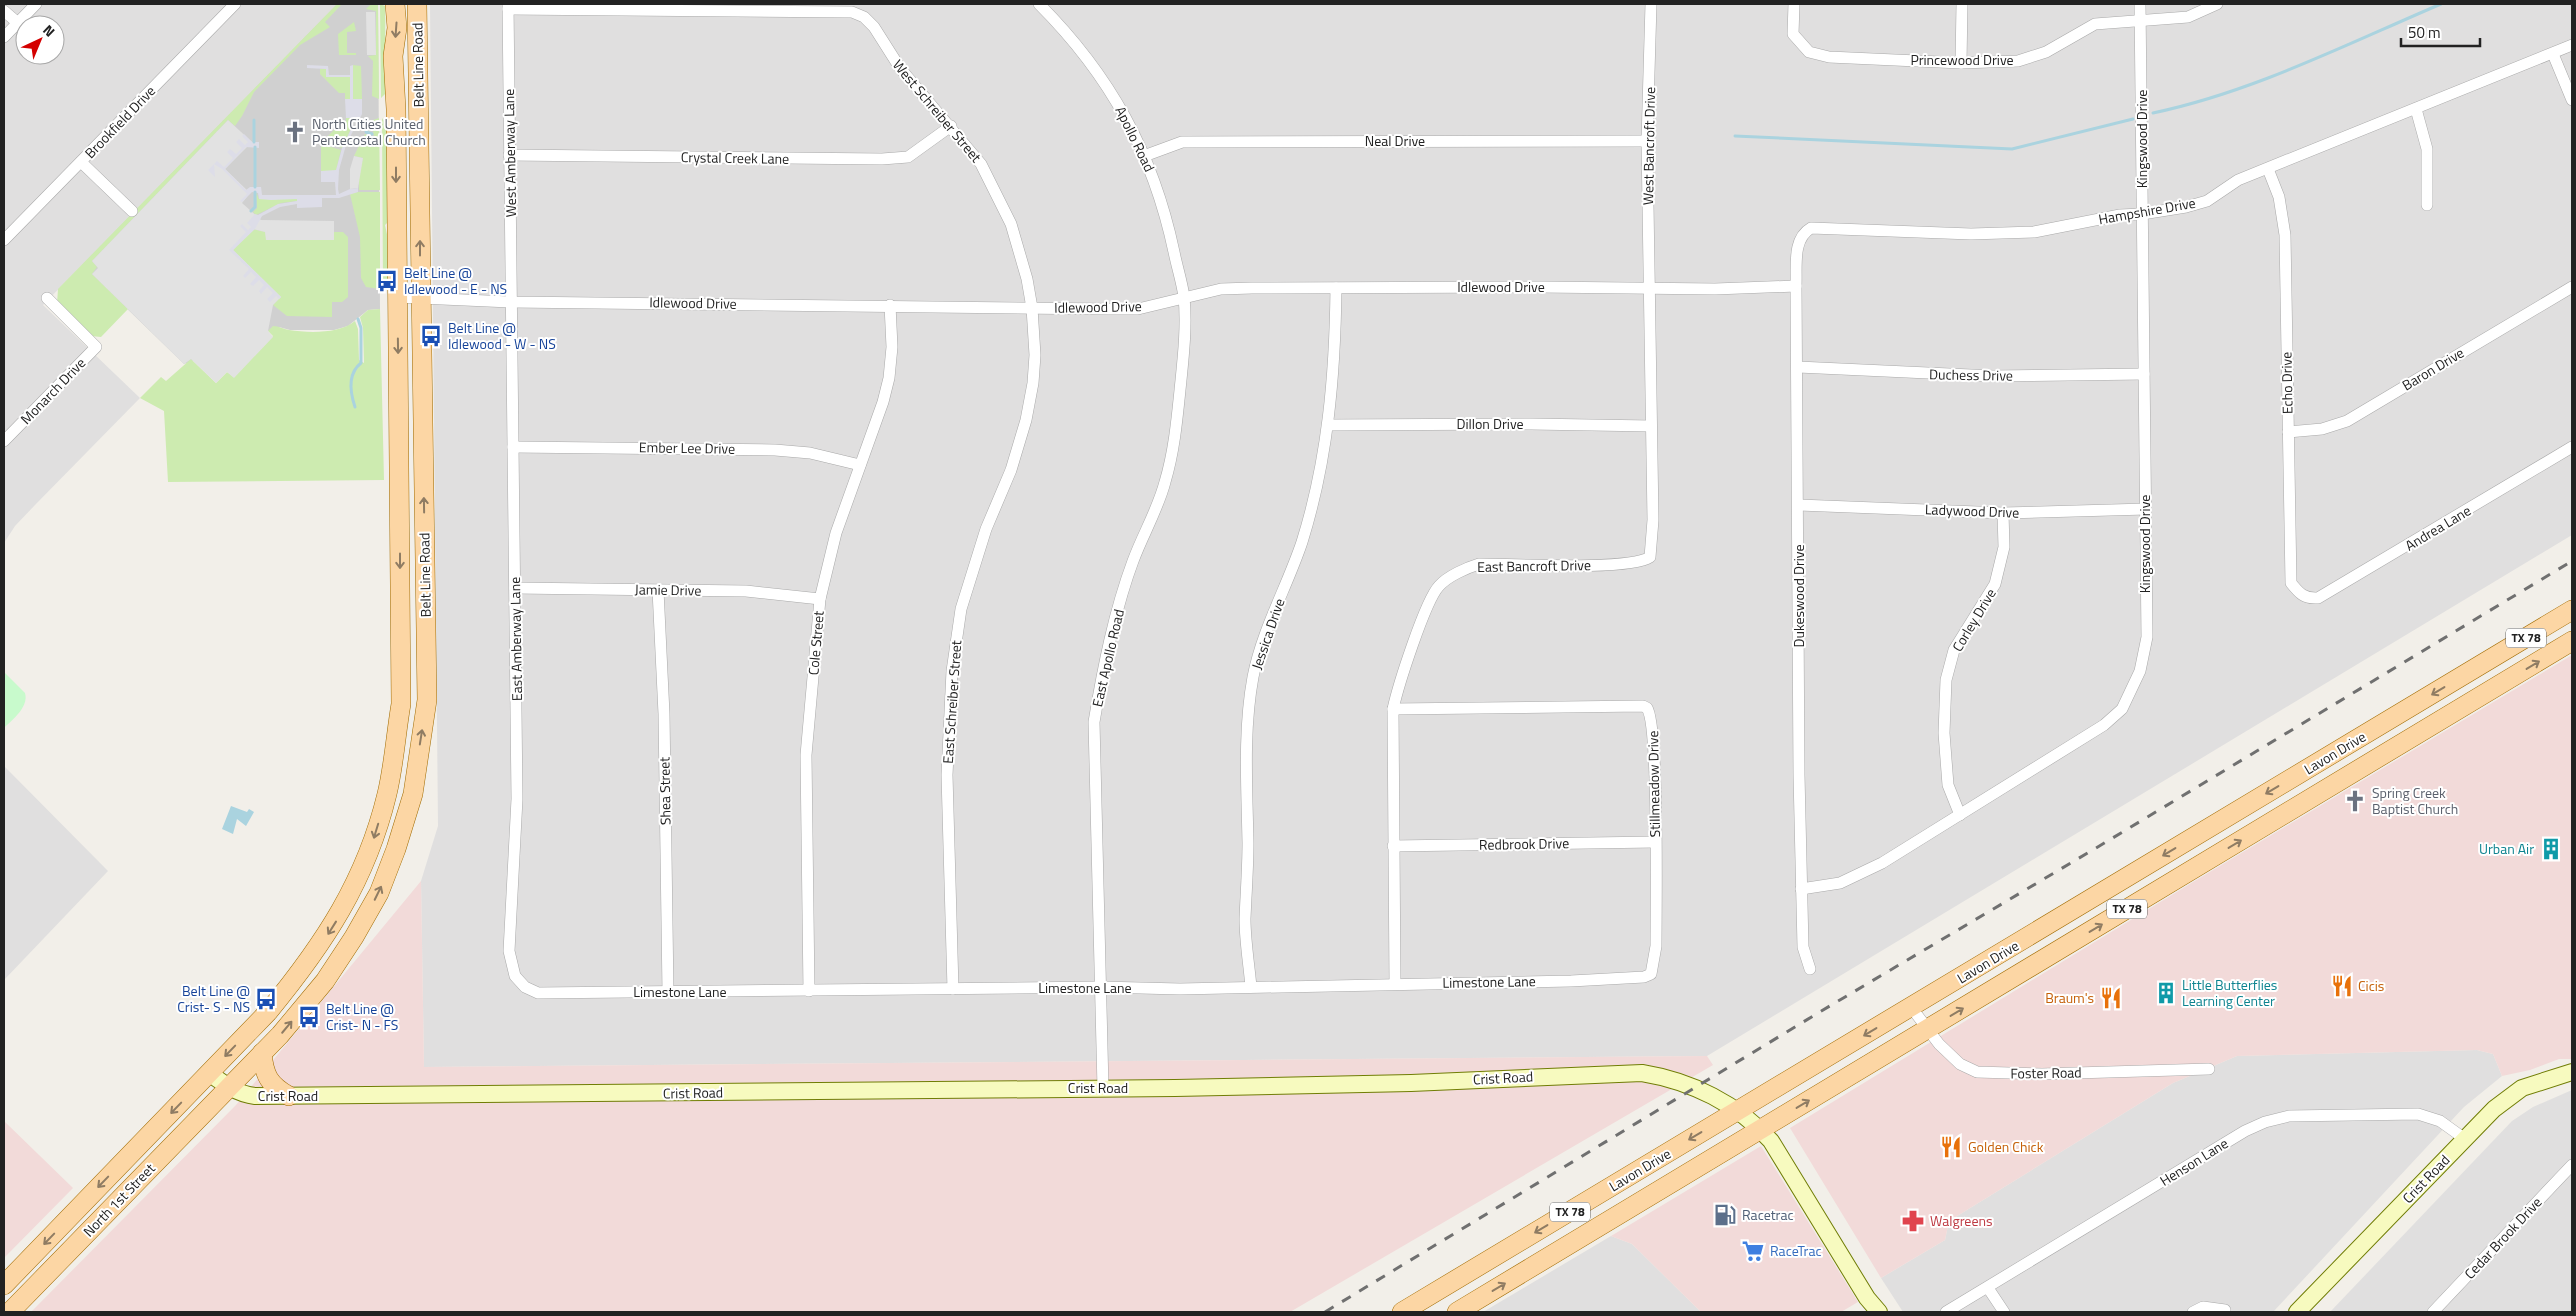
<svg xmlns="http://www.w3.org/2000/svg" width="2576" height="1316" viewBox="0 0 2576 1316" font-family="'Titillium Web',sans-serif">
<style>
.residential{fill:#e0dfdf;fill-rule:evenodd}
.commercial{fill:#f2dad9}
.religious{fill:#d0d0d0}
.grass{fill:#cdebb0}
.park{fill:#c8facc}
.parking{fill:#e2e2e2}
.plaza{fill:#dddde8}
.water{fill:#aad3df}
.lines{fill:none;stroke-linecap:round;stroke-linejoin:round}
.stream{stroke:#aad3df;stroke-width:3}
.street-casing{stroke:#a9a9a9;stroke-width:12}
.secondary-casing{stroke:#707d05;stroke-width:18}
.primary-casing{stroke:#a06b00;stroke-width:20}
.street{stroke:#fff;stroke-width:11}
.secondary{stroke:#f7fabf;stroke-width:16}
.primary{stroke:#fcd6a4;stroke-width:19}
.rail{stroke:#707070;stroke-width:3;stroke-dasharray:10 10;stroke-linecap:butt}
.oneway{stroke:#8f7c63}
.labels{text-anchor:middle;stroke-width:4;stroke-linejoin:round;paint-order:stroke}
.shield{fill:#fff;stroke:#646464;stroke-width:1}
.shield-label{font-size:12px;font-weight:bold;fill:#222}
.street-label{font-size:14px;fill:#222;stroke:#fff}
.worship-label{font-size:14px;fill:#5b616d;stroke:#fff;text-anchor:start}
.transit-label{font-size:14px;fill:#164399;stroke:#fff;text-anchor:start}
.culture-label{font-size:14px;fill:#0d838f;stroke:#fff;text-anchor:end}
.food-label{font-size:14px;fill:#c56008;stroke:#fff;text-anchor:start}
.service-label{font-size:14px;fill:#4e5e75;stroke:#fff;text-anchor:start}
.health-label{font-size:14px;fill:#be3a42;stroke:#fff;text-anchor:start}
.shop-label{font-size:14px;fill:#366cbe;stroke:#fff;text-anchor:start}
</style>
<rect width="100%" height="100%" fill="#f2efe9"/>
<!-- residential -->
<g class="residential">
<path d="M4,4h333l-294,301 97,93 -105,107 -20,21 -11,17zM25,25h30v30h-30z"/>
<path d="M430,4h2142v531l-865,521 -1283,11 -3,-186 17,-55z"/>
<path d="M4,766l104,105 -104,109z"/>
<path d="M2477,1050l16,4 9,22 -38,31 -191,205h-370l-22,-34 64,-38 4,-19 224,-138 64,-27z"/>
<path d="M2572,1090v222h-242l182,-191 21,-14z"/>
<path d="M1611,1236l21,8 69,68h-218z"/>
</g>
<!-- commercial -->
<g class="commercial">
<path d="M2572,655v404h-13l-29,11 -28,6 -9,-22 -16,-4 -240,6 -64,27 -224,138 -4,19 -64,38 -91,-150 408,-249z"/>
<path d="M421,881l3,186 1283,-11 6,9 -423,247h-1259l205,-207z"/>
<path d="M4,1121l69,67 -69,70v-138z"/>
<path d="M1761,1146l97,156 -17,10h-140l-69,-68 -21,-8z"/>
</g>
<!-- religious -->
<path class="religious" d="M337,4h41l2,305 -12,1 -20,16 -14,4h-44l-11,-3 -95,37 -102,-99z"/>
<!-- grass -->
<g class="grass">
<path d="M337,4h5l-17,18 5,5 -30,18 -46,47 -12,24 -7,10 -7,-6 -136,141 5,6 -5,7 36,35 -27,28 -10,-1 -34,-32 1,-15z"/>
<path d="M371,4h7l1,95 -7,-3 1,-35 -5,-5 8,-1v-44l-10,-2z"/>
<path d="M380,4l5,2c1,30 -1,58 1,87l-5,5z"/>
<path d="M354,22l2,9 -9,1v21h9v2h-17l-1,-21z"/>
<path d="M353,65l8,1 1,33h-9z"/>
<path d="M320,69h6l1,8h23v22h-5v-6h-6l-19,-19z"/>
<path d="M346,118h5v11l-9,19 -20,-6 17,-17h7z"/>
<path d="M379,118l1,72h-21v-15l4,-17 -9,-2 11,-22 9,3 -1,-6 -6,-1 6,-10z"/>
<path d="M382,118l5,7 1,97 -3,3 3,14 1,44 -6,6z"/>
<path d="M321,144l20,6 -5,21h-15z"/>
<path d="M256,192l3,7h38v2l-16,2 -25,12 -3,-3 4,-4z"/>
<path d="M358,192h22v97l-14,-2 -5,-9 -1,-41 -10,-43z"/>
<path d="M253,229l13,3v8h68v-8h9l5,5v60l-6,5h-10v15l-45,-1 -14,-11 7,-8 -47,-47z"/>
<path d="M380,309l4,171 -216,2 -4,-71 -24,-13 21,-21 5,4 25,-22 25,24 11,-11 7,5 39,-41 -5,-5 5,-5c6,0 10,3 16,4 19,3 51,4 66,-9l3,8 1,31 5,3 -1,-35 -3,-11 8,-7z"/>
</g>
<!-- park -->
<path class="park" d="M4,672l21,21c4,14 -12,26 -21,35z"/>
<!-- parking -->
<g class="parking">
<path d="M366,12h9l1,43h-9z"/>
<path d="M228,120l24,22 -27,27 25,24 -8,10 19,17 73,1v19h-68l-1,-8 -12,-3 -20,21 48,47 -8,8 -5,26 5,6 -39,41 -7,-6 -11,11 -25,-24 -7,5 -92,-90 6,-6 -6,-7z"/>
<path d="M354,156l9,2 -5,30 -8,1v-20z"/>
</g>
<!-- plaza -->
<path class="plaza" d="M307,65l21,1 1,9h21v-9l3,-1v34h9v15l-2,4 -7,1v12l-7,14 -7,25 -1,19 1,5 11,-5 8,-1v4l-19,6h-17v9l-25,1v-4l-17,3 -18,9 -7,13 -22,21 48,47 -2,2 -3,-3 -6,6 -3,-3 6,-6 -6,-6 -6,7 -2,-3 5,-6 -5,-5 -6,6 -3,-2 6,-7 -5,-5 -6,6 -2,-2 6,-7 -20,-19 17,-18 -6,-6 2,-2 6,6 3,-3 -4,-4 8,-9 3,1 20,-11 19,-3v-2l-26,1 -12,-1 -1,-6 -6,-1 -10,10 -2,-1 7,-7 -25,-25 -8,-5 1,13 -7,-7 9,-9 7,6 9,-9 -6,-6 3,-3 6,5 6,-6 -6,-6 3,-3 6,6 3,-3 -6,-6 2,-2 8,8h7v6l-13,-1 -21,22 21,21 4,-3h11l1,8h74l-1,-13h-14v-11l15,-1 6,-22 9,-19v-11h-5l-1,-19h5v-22h-24v-8l-19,-1z"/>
<!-- water -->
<path class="water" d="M231,806l16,6 2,-3 5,3 -8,14 -9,-7 -4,15 -11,-5z"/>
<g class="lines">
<!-- stream -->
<g class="stream">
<path d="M2153,113c100,-21 194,-69 288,-109"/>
<path d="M254,120v22"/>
<path d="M366,132l6,2"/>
<path d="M1735,136l277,13 121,-30"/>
<path d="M255,147v40"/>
<path d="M251,211l4,-4v-15"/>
<path d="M355,407c-5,-15 -8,-33 6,-44v-35l-3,-9"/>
</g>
<!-- street casing -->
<g class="street-casing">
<g id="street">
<path d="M508,4l9,795 -8,152 6,25 10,11 13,6 563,-6 79,2 391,-8 73,-4 7,-3 5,-28c0,-34 3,-221 -9,-238l-4,-2 -250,3"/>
<path d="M1039,4c71,71 114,149 135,248 3,15 8,30 10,45 3,30 -1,63 -4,93 -3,30 -6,62 -15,92 -7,27 -22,52 -32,79 -19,51 -30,107 -39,161l9,366"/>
<path d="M1794,4l-1,30 16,18 20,5 132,6 57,-2 28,-9 49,-28 93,-7 29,-13"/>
<path d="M508,9l344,3 12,5 10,10 26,41 81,96 30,60 16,55 5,29 3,47 -2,28 -7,37 -15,50 -25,59 -25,80 -9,62 -5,104 6,214"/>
<path d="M4,11l14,12"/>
<path d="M4,37l32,-33"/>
<path d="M2553,54l19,46"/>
<path d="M1961,63l1,-59"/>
<path d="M2416,109l11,40v56"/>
<path d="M509,155l373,4 26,-2 43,-31"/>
<path d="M1144,156l38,-14 465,-1"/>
<path d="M81,162l51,49"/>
<path d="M2268,169l11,28 6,38 6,348c8,10 13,16 27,15l254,-151"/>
<path d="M4,240l231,-236"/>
<path d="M397,297l115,5 597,7h29l83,-20 31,-1 289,-1 174,2 81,-3"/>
<path d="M1798,367l195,9 151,-2"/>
<path d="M1329,425l202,-1 120,2"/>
<path d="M2288,432l34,-3 25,-8 225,-134"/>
<path d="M4,441l92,-94 -49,-49"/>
<path d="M513,447l262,3 35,3 50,12"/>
<path d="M1799,505l204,8 143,-4"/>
<path d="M515,588l231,3 74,8"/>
<path d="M658,590l6,124 4,278"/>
<path d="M1960,815l-12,-30 -4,-52 2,-53 8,-30 41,-66 9,-37 -1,-34"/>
<path d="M1393,846l262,-4"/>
<path d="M1801,889l39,-6 42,-20 222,-138 18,-16 18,-38 7,-34 -7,-633"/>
<path d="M1810,969l-7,-22 -4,-172 -3,-489c1,-20 -4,-47 15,-58l160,6 63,-2 86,-17 22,-1 44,-7 21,-6 31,-21 334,-135"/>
<path d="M1395,983l-2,-274c5,-23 32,-108 46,-123 9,-10 27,-18 40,-22 31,0 151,7 171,-7l3,-37 -6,-379 4,-137"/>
<path d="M1251,987c-2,-23 -6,-46 -6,-68 1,-26 3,-51 3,-76 -1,-55 -5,-112 5,-166 9,-47 34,-90 49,-135 26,-83 33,-167 34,-254"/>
<path d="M809,991l-3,-236 14,-156 16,-66 47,-131 6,-24 3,-31 -2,-42"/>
<path d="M1911,1007l28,37 21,20 17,8 65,2 167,-5"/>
<path d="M1988,1288l16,24"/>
<path d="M1946,1312l299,-181 20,-9 24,-6 129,-2 22,7 25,18"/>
<path d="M2193,1312l10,-5 22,3"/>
<path d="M2433,1312l139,-147"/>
</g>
</g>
<!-- secondary casing -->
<g class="secondary-casing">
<g id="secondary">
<path d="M209,1073c15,11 28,21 46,23l920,-8 236,-5 231,-10c49,8 96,31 129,68l96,157 12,14"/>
<path d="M2297,1312l197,-203 28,-21 50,-16"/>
</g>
</g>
<!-- primary casing -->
<g class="primary-casing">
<g id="primary">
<path d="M262,1053c2,22 7,32 27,43"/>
<path d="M4,1285l264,-273c56,-68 98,-131 119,-218 7,-29 9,-61 14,-90l-5,-595 -3,-53 4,-28 -2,-24"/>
<path d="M10,1312l270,-277 45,-54 29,-44 25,-44 17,-44 17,-55 14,-94 -10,-696"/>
<path d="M1402,1312l1170,-702"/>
<path d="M1457,1312l1115,-671"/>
</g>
</g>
<!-- street -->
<use href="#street" class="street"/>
<!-- secondary -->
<use href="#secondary" class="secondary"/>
<!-- primary -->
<use href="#primary" class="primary"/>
<!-- rail -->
<path class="rail" d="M1325,1312l493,-299 273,-162 481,-290"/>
</g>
<!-- one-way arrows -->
<defs><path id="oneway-shaft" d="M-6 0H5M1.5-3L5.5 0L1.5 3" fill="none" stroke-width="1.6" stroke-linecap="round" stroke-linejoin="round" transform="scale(1.25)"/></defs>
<g class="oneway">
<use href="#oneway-shaft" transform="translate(396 30) rotate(94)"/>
<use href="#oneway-shaft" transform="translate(396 175) rotate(90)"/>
<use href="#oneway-shaft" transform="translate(420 248) rotate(-90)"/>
<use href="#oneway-shaft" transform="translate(398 346) rotate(89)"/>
<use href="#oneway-shaft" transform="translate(424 505) rotate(-91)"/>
<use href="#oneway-shaft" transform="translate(400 561) rotate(90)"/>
<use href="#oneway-shaft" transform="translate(2533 665) rotate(-31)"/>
<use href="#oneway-shaft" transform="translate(2438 691) rotate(149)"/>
<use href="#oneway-shaft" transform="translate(421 737) rotate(-81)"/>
<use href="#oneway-shaft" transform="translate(2272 790) rotate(149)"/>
<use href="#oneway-shaft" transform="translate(376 831) rotate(107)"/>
<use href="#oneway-shaft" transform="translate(2235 844) rotate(-31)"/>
<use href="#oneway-shaft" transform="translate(2169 852) rotate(149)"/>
<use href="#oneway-shaft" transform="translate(378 893) rotate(-64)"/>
<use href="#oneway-shaft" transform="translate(332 928) rotate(122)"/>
<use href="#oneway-shaft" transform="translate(2096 928) rotate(-31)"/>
<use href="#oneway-shaft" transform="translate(1957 1012) rotate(-31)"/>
<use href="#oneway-shaft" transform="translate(287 1027) rotate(-50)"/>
<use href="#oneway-shaft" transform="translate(1870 1032) rotate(149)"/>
<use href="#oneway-shaft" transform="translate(230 1051) rotate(134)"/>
<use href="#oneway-shaft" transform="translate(1803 1104) rotate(-31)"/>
<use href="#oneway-shaft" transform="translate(176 1108) rotate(134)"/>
<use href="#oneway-shaft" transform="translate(1695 1136) rotate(149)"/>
<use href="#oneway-shaft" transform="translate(103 1182) rotate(134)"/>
<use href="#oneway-shaft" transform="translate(1541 1229) rotate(149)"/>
<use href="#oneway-shaft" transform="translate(49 1239) rotate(134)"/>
<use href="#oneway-shaft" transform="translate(1499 1287) rotate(-31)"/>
</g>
<!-- icons -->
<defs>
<g id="church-bare" transform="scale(1.725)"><path d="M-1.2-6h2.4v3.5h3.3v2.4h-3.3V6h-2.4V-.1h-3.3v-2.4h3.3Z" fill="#6b7280" stroke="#fff" stroke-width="2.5" paint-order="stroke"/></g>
<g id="bus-bare" transform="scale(1.725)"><path d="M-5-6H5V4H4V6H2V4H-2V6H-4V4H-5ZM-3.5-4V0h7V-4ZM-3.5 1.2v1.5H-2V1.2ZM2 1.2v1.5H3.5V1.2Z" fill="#1a4fb4" stroke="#fff" stroke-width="2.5" paint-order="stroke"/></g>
<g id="building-bare" transform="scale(1.725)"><path d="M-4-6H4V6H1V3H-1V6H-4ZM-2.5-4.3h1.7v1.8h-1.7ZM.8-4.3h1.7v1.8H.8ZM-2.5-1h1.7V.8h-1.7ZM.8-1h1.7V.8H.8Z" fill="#0f9aa8" stroke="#fff" stroke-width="2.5" paint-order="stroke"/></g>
<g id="restaurant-bare" transform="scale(1.725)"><path d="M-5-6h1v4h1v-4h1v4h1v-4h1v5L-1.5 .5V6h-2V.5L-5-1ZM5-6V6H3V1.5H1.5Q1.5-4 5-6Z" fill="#e8710a" stroke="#fff" stroke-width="2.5" paint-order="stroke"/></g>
<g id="fuel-bare" transform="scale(1.725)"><path d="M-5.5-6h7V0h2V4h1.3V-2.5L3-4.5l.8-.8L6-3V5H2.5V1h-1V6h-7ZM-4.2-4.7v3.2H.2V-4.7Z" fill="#5c6f8a" stroke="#fff" stroke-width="2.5" paint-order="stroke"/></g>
<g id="pharmacy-bare" transform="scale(1.725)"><path d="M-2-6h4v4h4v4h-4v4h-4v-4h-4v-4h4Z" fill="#e0444e" stroke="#fff" stroke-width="2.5" paint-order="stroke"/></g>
<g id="supermarket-bare" transform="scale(1.725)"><path d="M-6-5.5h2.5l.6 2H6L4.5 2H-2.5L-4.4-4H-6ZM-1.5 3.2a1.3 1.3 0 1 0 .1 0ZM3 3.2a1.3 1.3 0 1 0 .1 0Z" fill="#3f7fe0" stroke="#fff" stroke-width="2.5" paint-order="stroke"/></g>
</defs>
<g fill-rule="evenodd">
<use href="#church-bare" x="295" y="132"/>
<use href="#bus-bare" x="387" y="281"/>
<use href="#bus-bare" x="431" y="336"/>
<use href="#church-bare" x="2355" y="801"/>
<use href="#building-bare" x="2551" y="849"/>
<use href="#restaurant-bare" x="2342" y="986"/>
<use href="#building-bare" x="2166" y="993"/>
<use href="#restaurant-bare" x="2111" y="998"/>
<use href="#bus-bare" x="266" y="999"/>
<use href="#bus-bare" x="309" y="1017"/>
<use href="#restaurant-bare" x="1951" y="1147"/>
<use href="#fuel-bare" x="1725" y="1215"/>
<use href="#pharmacy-bare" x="1913" y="1221"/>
<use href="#supermarket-bare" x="1753" y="1251"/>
</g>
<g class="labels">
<!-- shield labels -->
<g class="shield">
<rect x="2506" y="628.5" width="40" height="19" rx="4"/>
<rect x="2107" y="899.5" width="40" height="19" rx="4"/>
<rect x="1550" y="1202.5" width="40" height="19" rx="4"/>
</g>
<g class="shield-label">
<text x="2526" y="642">TX 78</text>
<text x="2127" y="913">TX 78</text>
<text x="1570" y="1216">TX 78</text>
</g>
<!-- street labels -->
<g class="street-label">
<text x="1962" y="65">Princewood Drive</text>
<text transform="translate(418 65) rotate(-91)" y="5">Belt Line Road</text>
<text transform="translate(937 111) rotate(50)" y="5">West Schreiber Street</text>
<text transform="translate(120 122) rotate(-46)" y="5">Brookfield Drive</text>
<text transform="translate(1135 139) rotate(64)" y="5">Apollo Road</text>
<text transform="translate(2142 139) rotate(-90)" y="5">Kingswood Drive</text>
<text x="1395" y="146">Neal Drive</text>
<text transform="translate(1649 146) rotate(-89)" y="5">West Bancroft Drive</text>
<text transform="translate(510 153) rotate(-91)" y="5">West Amberway Lane</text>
<text transform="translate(735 158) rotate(1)" y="5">Crystal Creek Lane</text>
<text transform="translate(2147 211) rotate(-10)" y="5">Hampshire Drive</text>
<text x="1501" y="292">Idlewood Drive</text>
<text transform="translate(693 303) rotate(1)" y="5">Idlewood Drive</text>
<text transform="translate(1098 307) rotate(-1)" y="5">Idlewood Drive</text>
<text transform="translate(2433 369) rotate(-31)" y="5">Baron Drive</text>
<text transform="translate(1971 375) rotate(1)" y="5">Duchess Drive</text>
<text transform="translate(2287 383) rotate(-91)" y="5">Echo Drive</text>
<text transform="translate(53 391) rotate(-46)" y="5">Monarch Drive</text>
<text x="1490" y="429">Dillon Drive</text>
<text transform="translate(687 448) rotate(1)" y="5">Ember Lee Drive</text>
<text transform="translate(1972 511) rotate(2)" y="5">Ladywood Drive</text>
<text transform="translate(2438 528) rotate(-31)" y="5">Andrea Lane</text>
<text transform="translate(2145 544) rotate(-90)" y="5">Kingswood Drive</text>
<text transform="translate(1534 566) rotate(-1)" y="5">East Bancroft Drive</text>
<text transform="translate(425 575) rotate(-91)" y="5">Belt Line Road</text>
<text transform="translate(668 590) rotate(1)" y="5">Jamie Drive</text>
<text transform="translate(1799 596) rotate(-90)" y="5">Dukeswood Drive</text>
<text transform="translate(1974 620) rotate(-59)" y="5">Corley Drive</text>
<text transform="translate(1268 634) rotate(-71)" y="5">Jessica Drive</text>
<text transform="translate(516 639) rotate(-91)" y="5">East Amberway Lane</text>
<text transform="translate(816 643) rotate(-85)" y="5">Cole Street</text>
<text transform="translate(1108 658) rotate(-77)" y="5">East Apollo Road</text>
<text transform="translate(952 702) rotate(-86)" y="5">East Schreiber Street</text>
<text transform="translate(2335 753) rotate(-31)" y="5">Lavon Drive</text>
<text transform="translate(1654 784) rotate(-91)" y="5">Stillmeadow Drive</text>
<text transform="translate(665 791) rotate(-91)" y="5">Shea Street</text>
<text transform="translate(1524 844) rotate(-1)" y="5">Redbrook Drive</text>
<text transform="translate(1988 962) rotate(-31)" y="5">Lavon Drive</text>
<text transform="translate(1489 982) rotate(-1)" y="5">Limestone Lane</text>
<text x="1085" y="993">Limestone Lane</text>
<text x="680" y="997">Limestone Lane</text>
<text transform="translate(2046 1073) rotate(-1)" y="5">Foster Road</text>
<text transform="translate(1503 1078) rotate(-3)" y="5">Crist Road</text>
<text x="1098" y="1093">Crist Road</text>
<text transform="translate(693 1093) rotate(-1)" y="5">Crist Road</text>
<text x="288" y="1101">Crist Road</text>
<text transform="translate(2194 1162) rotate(-32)" y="5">Henson Lane</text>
<text transform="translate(1640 1170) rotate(-31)" y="5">Lavon Drive</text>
<text transform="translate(2426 1179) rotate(-46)" y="5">Crist Road</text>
<text transform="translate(119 1200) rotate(-46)" y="5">North 1st Street</text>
<text transform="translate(2503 1238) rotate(-47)" y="5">Cedar Brook Drive</text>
</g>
<!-- worship labels -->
<g class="worship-label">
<text x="312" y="129">North Cities United<tspan x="312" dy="16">Pentecostal Church</tspan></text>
<text x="2372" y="798">Spring Creek<tspan x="2372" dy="16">Baptist Church</tspan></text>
</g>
<!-- transit labels -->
<g class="transit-label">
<text x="404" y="278">Belt Line @<tspan x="404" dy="16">Idlewood - E - NS</tspan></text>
<text x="448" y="333">Belt Line @<tspan x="448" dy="16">Idlewood - W - NS</tspan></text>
<text x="250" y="996" text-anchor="end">Belt Line @<tspan x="250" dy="16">Crist- S - NS</tspan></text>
<text x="326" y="1014">Belt Line @<tspan x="326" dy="16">Crist- N - FS</tspan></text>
</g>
<!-- culture labels -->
<g class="culture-label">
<text x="2534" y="854">Urban Air</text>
<text x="2182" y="990" text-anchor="start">Little Butterflies<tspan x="2182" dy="16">Learning Center</tspan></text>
</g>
<!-- food labels -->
<g class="food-label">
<text x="2358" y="991">Cicis</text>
<text x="2094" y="1003" text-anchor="end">Braum's</text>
<text x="1968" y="1152">Golden Chick</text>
</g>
<!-- service labels -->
<g class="service-label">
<text x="1742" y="1220">Racetrac</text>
</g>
<!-- health labels -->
<g class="health-label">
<text x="1930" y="1226">Walgreens</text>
</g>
<!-- shop labels -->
<g class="shop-label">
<text x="1770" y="1256">RaceTrac</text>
</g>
</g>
<!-- border -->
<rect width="2576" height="1316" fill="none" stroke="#222222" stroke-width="10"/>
<!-- north arrow -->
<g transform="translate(40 40) rotate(44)"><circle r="24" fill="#ffffff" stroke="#a7a7a7"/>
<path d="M0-4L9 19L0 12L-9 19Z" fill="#d40000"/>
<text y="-8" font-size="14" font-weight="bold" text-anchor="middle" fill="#222222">N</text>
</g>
<!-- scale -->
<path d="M2401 38v8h79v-8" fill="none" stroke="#222222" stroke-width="2.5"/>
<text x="2408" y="38" font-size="15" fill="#222222" stroke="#ffffff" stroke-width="4" paint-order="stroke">50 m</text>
</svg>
